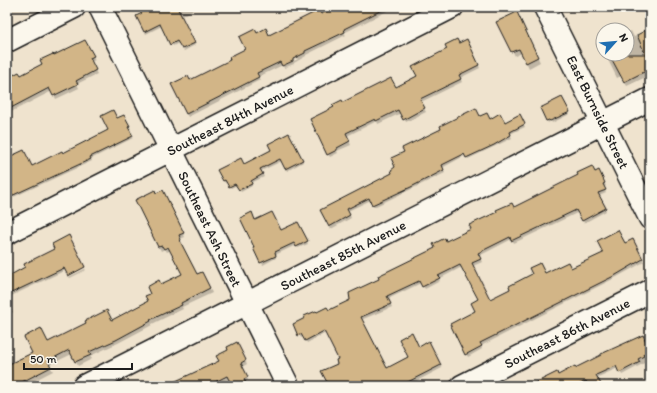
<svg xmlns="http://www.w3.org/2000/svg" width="657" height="393" viewBox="0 0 657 393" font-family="Itim,sans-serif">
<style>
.shadow{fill:#0003}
.building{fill:#d2b587;stroke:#1c1c1c}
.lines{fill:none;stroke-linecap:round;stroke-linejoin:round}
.minor-casing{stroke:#1c1c1c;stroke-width:25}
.minor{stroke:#fbf7ec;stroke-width:22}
.labels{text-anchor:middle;stroke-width:3;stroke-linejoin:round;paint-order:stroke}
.street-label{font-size:14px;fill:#1c1c1c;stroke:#fbf7ec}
</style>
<rect width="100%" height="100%" fill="#efe3ce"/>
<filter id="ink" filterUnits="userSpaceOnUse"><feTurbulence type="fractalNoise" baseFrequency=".025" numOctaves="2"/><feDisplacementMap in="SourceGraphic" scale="8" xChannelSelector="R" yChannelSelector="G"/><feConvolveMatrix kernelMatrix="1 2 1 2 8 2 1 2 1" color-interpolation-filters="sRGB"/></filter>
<g filter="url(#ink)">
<!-- shadow -->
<g class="shadow">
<path d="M157,7h41l-17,10 14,28 -11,6 -5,-8 -6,3 -11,-20 -16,8 -9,-17z"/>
<path d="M338,7h57l-51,26 2,2 -40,20v1l-12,7v1l-10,4 -1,-2 15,-7 -1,-1 -39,19 2,3 -72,37 -16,-32 17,-4 42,-21 15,-10 11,-16 12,2 52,-20z"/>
<path d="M519,18l21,44 -11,6 -7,-15 -7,3 -17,-33z"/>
<path d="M649,30l1,2v43l-23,11 -6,-10 -4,2 -12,-24h22v-21l4,-2 3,6z"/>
<path d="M466,40l14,28 -20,10 2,4 -41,20 5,10 -20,10 -5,-9 -23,11 -1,-3 -30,15 4,9 -14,6 1,2 -8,4 -2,-3 15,-51 53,-15 22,-11 41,-33z"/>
<path d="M85,41l10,19 -4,2 6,12 -20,10 2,4 -23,11 -4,-8 -45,23v-32l14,-5 23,-13 10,-8z"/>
<path d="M562,98l8,16 -18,9 -1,-2 -3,2 -7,-15z"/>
<path d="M7,115l4,8 -4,2z"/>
<path d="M124,116l7,13 -2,1 4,8 -42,21 1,2 -85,39v-26l25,-6 31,-14 46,-24 8,-11z"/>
<path d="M519,116l6,11 -15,7 2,4 -6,3 -38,18 -2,-4 -24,13 3,5 -71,34 -3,-7 -23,11 3,7 -20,11 -9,-19 72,-37 86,-56 24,6z"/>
<path d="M289,134l14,28 -16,9 -5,-10 -21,10 3,6 -13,6 1,3 -11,6 -4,-7 -6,3 -4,-6 -2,1 -7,-12 25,-6 29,-15z"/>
<path d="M650,138v13l-5,-10z"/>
<path d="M599,172l7,14 -3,1 3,6 -7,3 7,15 -22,12 -5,-11 -65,31 -2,-4 -33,17 3,6 -9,4 17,35 55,-27 26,-4 62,-29 11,21 -27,15 -136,69 1,3 -14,8 -17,-33 25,-12 3,-12 -17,-33 -23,12 1,2 -15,8 -4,-6 -33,16 4,8 -31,13 25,50 24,-12 9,-10 10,-5 13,25 -35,18h-77l10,-26 -14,-27 -19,10 -4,-7 -2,2 -7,-13 22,-12 13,-2 22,-11 29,-20 66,-38 68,-33z"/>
<path d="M156,194l8,1 21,42 -5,2 3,5 -2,1 16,30 7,1 8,17 -30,14 1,2 -31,15v1l-34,18 -28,13 2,3 -14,7 -6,-12 -23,11 4,6 -29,15h-17v-19l26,-14 15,-10 64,-22 37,-20 3,-7 9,-9 22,-10 -12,-25 -4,2 -2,-3 -4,2 -25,-50z"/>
<path d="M255,221l26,10 16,-8 11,21 -10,4 -2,-3 -21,10 1,3 -13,7 -9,-17z"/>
<path d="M56,249l10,21 -59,28v-20z"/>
<path d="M85,269l1,1 -16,8 -1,-1z"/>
<path d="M7,300l6,12 -6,4z"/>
<path d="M650,332v28l-28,15 -4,-7 -22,10 5,8h-11l-2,-3 -6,3h-42l18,-10 44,-20v-2z"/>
<path d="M237,343l10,21 -5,3 6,13 -3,2 2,4h-14l-4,-7 -14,7h-47l52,-25 9,-11z"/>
</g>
<!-- building -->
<g class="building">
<path d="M139,7h38l18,36 -13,6 -5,-8 -7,4 -10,-21 -16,8 -8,-16 6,-3z"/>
<path d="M335,7h53l-44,22 1,3 -40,19v2l-12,6v2l-11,5 -2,-4 -23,11 2,4 -73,37 -15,-30 17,-8 2,4 40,-20 -1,-3 16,-8 -6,-12 16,-8 2,4 9,-5 3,7 50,-25 2,4z"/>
<path d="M517,12l21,45 -12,6 -7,-14 -8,3 -15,-30z"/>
<path d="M650,28v41l-26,13 -15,-28h36l-8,-19z"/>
<path d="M457,39l2,4 8,-4 12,26 -20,10 2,4 -41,20 5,9 -22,12 -5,-10 -22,11 -1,-2 -29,14 4,8 -13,7v2l-10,5 -17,-36 24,-12 -2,-2 10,-5 1,2 48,-24 5,9 21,-11 -5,-9 35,-18 -2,-4z"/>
<path d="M85,40l9,16 -4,2 6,12 -20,11 2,3 -25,12 -4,-8 -42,22v-32l12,-6 2,3 21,-11 -2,-4 13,-6 1,1z"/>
<path d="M562,97l8,15 -20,9 -1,-1 -3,1 -6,-13z"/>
<path d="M476,108l4,8 7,-3 3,6 10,-6 5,9 15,-8 5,10 -15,8 1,3 -17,10 -28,13 -2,-4 -22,11 2,5 -33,17 -39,18 -3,-7 -22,11 3,6 -21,12 -9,-17 72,-37 -1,-3 4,-3 -4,-9 13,-6 -2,-4 39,-19 -1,-3z"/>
<path d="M113,110l4,8 7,-3 6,11 -2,1 5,9 -43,21 1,2 -84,39v-40l17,-8 8,16 30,-15 1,2 45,-23 -7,-14z"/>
<path d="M289,133l14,27 -18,9 -5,-10 -20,10 3,5 -12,7 1,3 -13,6 -4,-6 -6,3 -4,-7 -2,1 -6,-11 24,-12 3,6 27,-14 -3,-6z"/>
<path d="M592,166l3,6 4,-2 6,13 -2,1 3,6 -8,3 8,15 -24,13 -6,-11 -65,31 -1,-4 -32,16 3,6 -9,4 18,36 20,-10 -1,-3 23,-12 -3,-6 11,-5 5,10 23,-11 3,6 32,-15 -6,-12 21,-11 7,13 8,-4 10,20 -27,16 -136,68 2,3 -17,9 -15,-31 25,-13 -4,-8 7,-4 -18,-34 -22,11 2,2 -18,9 -3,-6 -32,15 4,8 -30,13 26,51 21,-11 -9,-18 13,-7 7,15 10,-6 12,24 -41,21h-71l-8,-15 16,-7 -1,-4 2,-1 -14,-28 -19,10 -4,-7 -3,2 -5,-12 12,-6 -1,-2 12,-5 1,1 10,-5 2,3 21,-10 -1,-7 30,-14 -1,-3 57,-28 -2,-4 12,-6 1,3 25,-12 -2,-4 28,-13 -1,-2 16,-7 2,4 64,-32 -1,-2z"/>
<path d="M155,190l1,3 7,-3 21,43 -5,2 2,5 -1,1 17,33 5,-2 8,16 -29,15 1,2 -32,15 1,1 -35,19 -27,12 2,3 -16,7 -6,-12 -21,11 3,6 -29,15 2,4h-17v-21l25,-12 -8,-16 17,-9 7,14 38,-19 -1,-2 22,-11 5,10 36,-19 -3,-5 5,-2 -3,-7 12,-7 2,4 21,-10 -14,-27 -4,2 -2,-3 -4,1 -23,-47z"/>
<path d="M252,212l3,8 17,-8 9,18 17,-8 10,19 -12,6 -2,-4 -19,9 1,4 -16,7 -7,-15 1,-1 -14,-29z"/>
<path d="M69,235l16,32 -17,9 -4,-8 -57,27v-18l18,-10 -1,-3 30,-15 -2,-5z"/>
<path d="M643,335l7,16 -7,3 1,2 -6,3 2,3 -21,11 -3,-7 -20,9 6,11h-13l-3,-5 -10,5h-47l28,-14 1,3 17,-9v2l26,-13v-1z"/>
<path d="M237,342l9,18 -5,3 7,14 -4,2 3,7h-15l-5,-10 -20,10h-42l54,-25 -3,-5 12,-6 -1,-3z"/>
</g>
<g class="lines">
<!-- minor casing -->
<g class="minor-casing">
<g id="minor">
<path d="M100,7l188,379"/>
<path d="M545,7l105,211"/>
<path d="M7,41l67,-34"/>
<path d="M7,233l445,-226"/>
<path d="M84,386l566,-287"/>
<path d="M462,386l188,-95"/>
</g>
</g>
<!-- minor -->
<use href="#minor" class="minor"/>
</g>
</g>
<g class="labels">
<!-- street labels -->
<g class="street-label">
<text transform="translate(598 112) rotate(64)" y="5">East Burnside Street</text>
<text transform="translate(230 120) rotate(-27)" y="5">Southeast 84th Avenue</text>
<text transform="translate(210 229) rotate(64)" y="5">Southeast Ash Street</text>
<text transform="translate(343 255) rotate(-27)" y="5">Southeast 85th Avenue</text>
<text transform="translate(567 333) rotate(-27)" y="5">Southeast 86th Avenue</text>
</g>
</g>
<!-- margin -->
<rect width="657" height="393" fill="none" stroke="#fbf7ec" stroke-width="24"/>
<rect x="12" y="12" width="633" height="369" fill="none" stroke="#1c1c1c" stroke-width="1.5" filter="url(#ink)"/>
<!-- north arrow -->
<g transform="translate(615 42) rotate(63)"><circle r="19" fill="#fbf7ec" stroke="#a29f99"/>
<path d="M0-3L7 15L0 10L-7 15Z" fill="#1f6fb2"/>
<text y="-6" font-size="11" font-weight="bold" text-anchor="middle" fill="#1c1c1c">N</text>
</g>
<!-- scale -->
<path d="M24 363v6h108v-6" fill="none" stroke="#1c1c1c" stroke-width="2"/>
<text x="30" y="363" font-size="12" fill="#1c1c1c" stroke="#fbf7ec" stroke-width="3" paint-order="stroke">50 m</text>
</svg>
